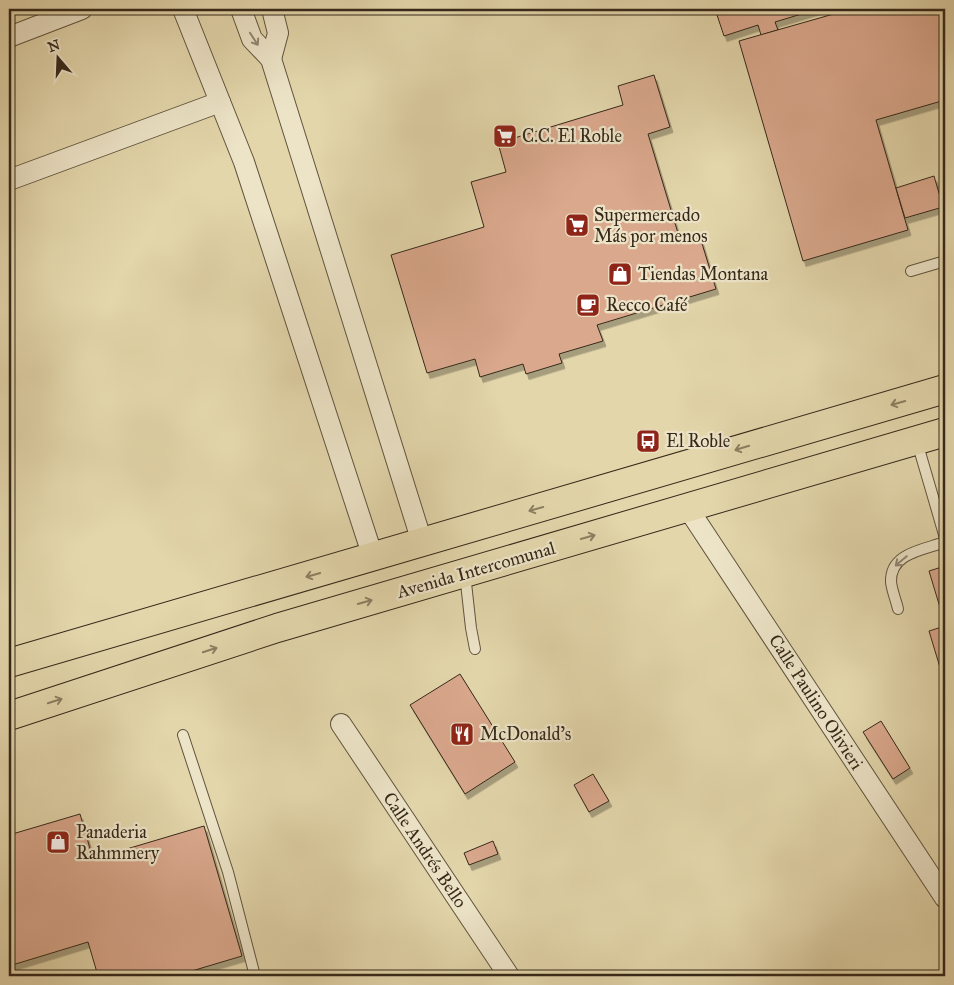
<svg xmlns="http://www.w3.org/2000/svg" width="954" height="985" viewBox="0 0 954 985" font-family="'IM FELL Great Primer',serif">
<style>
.building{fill:#daa88d;stroke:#35281a;filter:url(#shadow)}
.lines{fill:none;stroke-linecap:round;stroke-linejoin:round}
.lane-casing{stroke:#60543e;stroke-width:12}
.street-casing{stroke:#60543e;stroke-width:22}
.primary-casing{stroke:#35281a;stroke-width:30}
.lane{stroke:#ede4c8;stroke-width:10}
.street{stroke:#ede4c8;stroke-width:20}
.primary{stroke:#e3d6ab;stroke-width:28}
.oneway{stroke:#918671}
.oneway2{stroke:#8c7f62}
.labels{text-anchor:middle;stroke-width:4.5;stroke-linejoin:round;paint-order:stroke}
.poi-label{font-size:18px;fill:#35281a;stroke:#ede4c8;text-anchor:start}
.street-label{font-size:18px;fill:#35281a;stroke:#ede4c8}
</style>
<defs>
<filter id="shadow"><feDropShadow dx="3" dy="5.5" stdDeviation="0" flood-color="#0004"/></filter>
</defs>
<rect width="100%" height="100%" fill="#e3d6ab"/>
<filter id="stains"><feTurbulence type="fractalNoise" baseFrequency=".004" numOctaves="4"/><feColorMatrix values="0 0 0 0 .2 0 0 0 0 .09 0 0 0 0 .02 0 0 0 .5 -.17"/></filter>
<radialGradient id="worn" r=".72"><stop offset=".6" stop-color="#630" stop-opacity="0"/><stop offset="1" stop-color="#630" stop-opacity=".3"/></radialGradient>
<!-- building -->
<g class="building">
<path d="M715,9h103l-43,13 3,8 -17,5 -3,-10 -34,11z"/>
<path d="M851,9h94v91l-69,20 32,110 -105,31 -64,-220z"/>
<path d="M654,75l16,52 -22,7 33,109 19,-6 16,52 -119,36 6,16 -44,13 3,9 -36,11 -3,-10 -43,13 -5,-18 -48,14 -36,-118 93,-28 -13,-45 35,-10 -8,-29 125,-38 -5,-19z"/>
<path d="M934,176l9,31 -38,11 -9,-30z"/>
<path d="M945,566v58l-16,-53z"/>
<path d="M945,626v58l-16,-53z"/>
<path d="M460,674l55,88 -50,32 -55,-89z"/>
<path d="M881,721l29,47 -17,11 -30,-47z"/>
<path d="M593,774l16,27 -20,11 -15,-27z"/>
<path d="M80,814l13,45 111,-33 38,130 -67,20h-77l-10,-34 -79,24v-131z"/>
<path d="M493,841l5,13 -29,11 -5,-12z"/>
</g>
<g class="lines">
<!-- lane casing -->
<g class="lane-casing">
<g id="lane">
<path d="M911,271l34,-10"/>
<path d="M917,442l28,96"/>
<path d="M465,574l6,54 4,21"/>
<path d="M898,609c-2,-9 -6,-18 -7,-27 -1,-29 32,-32 54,-40"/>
<path d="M183,735l45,137 27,104"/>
</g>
</g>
<!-- street casing -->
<g class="street-casing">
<g id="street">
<path d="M183,9l61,153 129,395"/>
<path d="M241,9l11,30 19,20 151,483"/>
<path d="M9,37l73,-28"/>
<path d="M271,59l7,-26 -6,-24"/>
<path d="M9,180l211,-78"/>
<path d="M687,507l258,391"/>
<path d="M341,724l168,252"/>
</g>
</g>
<!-- primary casing -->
<g class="primary-casing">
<g id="primary">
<path d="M9,663l936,-274"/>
<path d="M9,716l268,-88 668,-196"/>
</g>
</g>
<!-- lane -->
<use href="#lane" class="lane"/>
<!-- street -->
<use href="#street" class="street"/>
<!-- primary -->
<use href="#primary" class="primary"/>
</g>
<!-- one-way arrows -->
<defs><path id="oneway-shaft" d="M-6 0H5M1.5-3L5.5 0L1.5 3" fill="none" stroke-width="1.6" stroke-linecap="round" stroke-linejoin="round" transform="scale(1.25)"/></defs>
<g class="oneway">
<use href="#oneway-shaft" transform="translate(254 39) rotate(57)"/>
<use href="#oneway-shaft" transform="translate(901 561) rotate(140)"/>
</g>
<g class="oneway2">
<use href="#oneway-shaft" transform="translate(898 403) rotate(164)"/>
<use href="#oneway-shaft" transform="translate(742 448) rotate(163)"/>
<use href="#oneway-shaft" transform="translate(536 509) rotate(164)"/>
<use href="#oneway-shaft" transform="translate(588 537) rotate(-16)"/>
<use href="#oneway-shaft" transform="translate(313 575) rotate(164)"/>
<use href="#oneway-shaft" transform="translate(365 602) rotate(-16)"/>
<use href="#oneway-shaft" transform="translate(210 650) rotate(-18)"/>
<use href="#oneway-shaft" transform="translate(55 701) rotate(-18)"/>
</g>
<!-- icons -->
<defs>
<g id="supermarket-square" transform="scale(1.25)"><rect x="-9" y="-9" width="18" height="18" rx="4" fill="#8f2418" stroke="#ede4c8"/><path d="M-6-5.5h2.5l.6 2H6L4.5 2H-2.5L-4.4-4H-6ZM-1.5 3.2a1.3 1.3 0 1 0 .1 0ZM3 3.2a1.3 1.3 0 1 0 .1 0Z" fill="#fff"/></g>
<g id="shop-square" transform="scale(1.25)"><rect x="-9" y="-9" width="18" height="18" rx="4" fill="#8f2418" stroke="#ede4c8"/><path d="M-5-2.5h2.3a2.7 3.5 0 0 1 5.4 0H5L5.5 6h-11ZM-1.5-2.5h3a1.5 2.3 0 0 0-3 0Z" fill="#fff"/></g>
<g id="cafe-square" transform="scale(1.25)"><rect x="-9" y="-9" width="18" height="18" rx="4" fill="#8f2418" stroke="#ede4c8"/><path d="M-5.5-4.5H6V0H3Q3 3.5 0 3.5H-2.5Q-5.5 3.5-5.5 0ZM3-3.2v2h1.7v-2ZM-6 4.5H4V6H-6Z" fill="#fff"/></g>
<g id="bus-square" transform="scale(1.25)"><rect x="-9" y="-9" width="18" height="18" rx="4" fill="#8f2418" stroke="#ede4c8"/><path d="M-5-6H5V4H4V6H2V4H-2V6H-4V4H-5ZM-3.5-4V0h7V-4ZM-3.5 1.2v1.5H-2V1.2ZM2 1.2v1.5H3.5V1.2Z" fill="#fff"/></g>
<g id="restaurant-square" transform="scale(1.25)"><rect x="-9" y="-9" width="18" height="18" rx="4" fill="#8f2418" stroke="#ede4c8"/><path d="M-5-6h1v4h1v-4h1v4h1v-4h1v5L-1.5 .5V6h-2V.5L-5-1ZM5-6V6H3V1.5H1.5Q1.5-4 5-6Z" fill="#fff"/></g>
</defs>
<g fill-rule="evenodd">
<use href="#supermarket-square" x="505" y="136"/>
<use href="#supermarket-square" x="577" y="225"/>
<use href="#shop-square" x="620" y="274"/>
<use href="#cafe-square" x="588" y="305"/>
<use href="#bus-square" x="648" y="441"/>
<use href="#restaurant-square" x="462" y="734"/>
<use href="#shop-square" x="58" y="842"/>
</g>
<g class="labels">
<!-- poi labels -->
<g class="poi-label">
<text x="522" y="142">C.C. El Roble</text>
<text x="594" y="221">Supermercado<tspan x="594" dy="21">Más por menos</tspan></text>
<text x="638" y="280">Tiendas Montana</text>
<text x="606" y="311">Recco Café</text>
<text x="666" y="447">El Roble</text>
<text x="480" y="740">McDonald's</text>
<text x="76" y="838">Panaderia<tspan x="76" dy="21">Rahmmery</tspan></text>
</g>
<!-- street labels -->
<g class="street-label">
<text transform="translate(476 570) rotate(-16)" y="6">Avenida Intercomunal</text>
<text transform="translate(816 702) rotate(57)" y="6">Calle Paulino Olivieri</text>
<text transform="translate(425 850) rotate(56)" y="6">Calle Andrés Bello</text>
</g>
</g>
<!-- margin -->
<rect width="954" height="985" fill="none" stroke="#e3d6ab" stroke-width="30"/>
<rect x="10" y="10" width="934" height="965" fill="none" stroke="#35281a" stroke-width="2.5"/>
<rect x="15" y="15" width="924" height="955" fill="none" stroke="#35281a"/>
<!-- north arrow -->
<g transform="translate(58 58) rotate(341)" stroke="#ede4c8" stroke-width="4" paint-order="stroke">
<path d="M0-4L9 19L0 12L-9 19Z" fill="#35281a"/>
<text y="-8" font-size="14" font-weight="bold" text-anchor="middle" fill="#35281a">N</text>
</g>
<rect width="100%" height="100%" filter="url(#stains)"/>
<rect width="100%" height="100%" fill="url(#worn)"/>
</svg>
